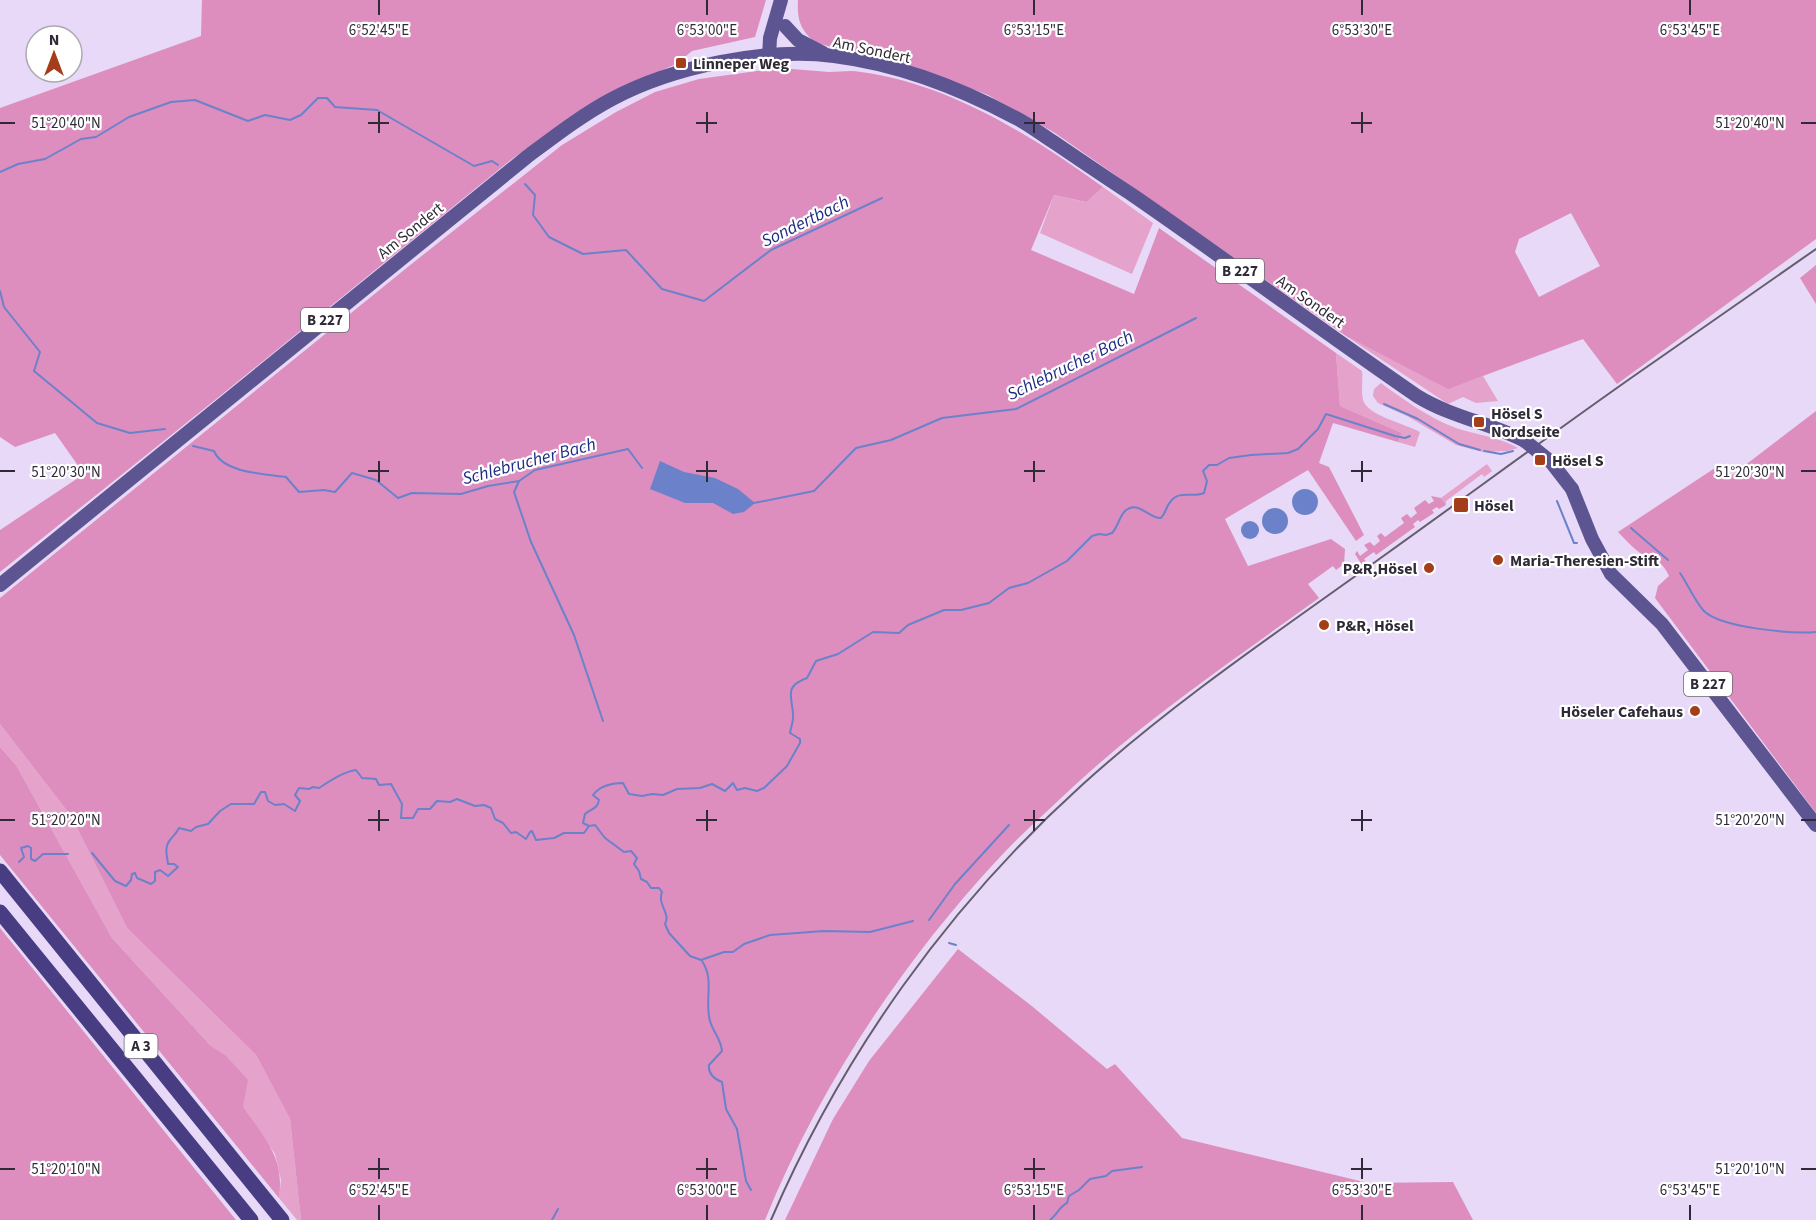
<svg xmlns="http://www.w3.org/2000/svg" width="1816" height="1220" viewBox="0 0 1816 1220" font-family="'Source Sans 3',sans-serif">
<style>
.green{fill:#e5a2ca}
.forest{fill:#dd8ebe;fill-rule:evenodd}
.water{fill:#6b82cb}
.lines{fill:none;stroke-linecap:round;stroke-linejoin:round}
.stream{stroke:#6b82cb;stroke-width:2}
.major{stroke:#5c5592;stroke-width:14}
.highway{stroke:#483d83;stroke-width:15}
.rail{stroke:#655d6e;stroke-width:2}
.major-bridge{stroke:#5c5592;stroke-width:14}
.ticks{fill:none;stroke:#302a36;stroke-width:2}
.poi-dot{fill:#a43d19;stroke:#fff;stroke-width:2}
.labels{text-anchor:middle;stroke-width:4.5;stroke-linejoin:round;paint-order:stroke}
.shield{fill:#fff;stroke:#6e6a72;stroke-width:1.5}
.shield-label{font-size:15px;font-weight:bold;fill:#302a36}
.street-label{font-size:16px;fill:#302a36;stroke:#fff}
.poi-label{font-size:16px;font-weight:bold;fill:#302a36;stroke:#fff;text-anchor:start}
.water-label{font-size:18px;font-style:italic;fill:#1d2c81;stroke:#fff}
.ticks-label{font-size:15px;text-anchor:middle;fill:#302a36;stroke:#fff;stroke-width:4.5;stroke-linejoin:round;paint-order:stroke}
</style>
<rect width="100%" height="100%" fill="#e7d9f7"/>
<!-- green -->
<g class="green">
<path d="M1103,187l50,36 -21,51 -92,-41 14,-38 31,7z"/>
<path d="M1346,336l102,52 35,-12 15,25 -22,2 -13,-6 -15,7z"/>
<path d="M1336,353l26,18c1,9 -1,20 1,29 5,16 43,24 57,32l-5,15 -17,-5 4,-9 -62,-27z"/>
<path d="M1381,383c23,17 48,35 75,45 21,7 43,9 62,20l-11,3 -24,1 -27,-7 -49,-29 -29,-13 -5,-7 1,-7z"/>
<path d="M1487,464l5,7 -8,6 -2,-3 -36,27v4l-5,-7z"/>
<path d="M0,724l71,92 56,112 129,127 34,64 11,101h-4l-18,-22 2,-18 -6,-26 -32,-48 -18,-51 -15,-10 -98,-107 -96,-173 -16,-18z"/>
</g>
<!-- forest -->
<g class="forest">
<path d="M202,0h564l-11,37 -63,14 -16,13 -65,29 -35,20 -64,46 -292,237 -220,176v-42l84,-56 -29,-41 -40,14 -15,-10v-329l201,-72z"/>
<path d="M798,0h1018v239l-199,145 -34,-45 -135,50 -102,-53 -291,-203 -67,-38 -73,-28 -99,-24c-16,-13 -19,-23 -18,-43zM1571,213l29,53 -61,31 -24,-45 4,-13z"/>
<path d="M779,68c17,1 34,3 50,4 11,0 22,-2 32,0 89,12 171,64 242,115l-17,15 -32,-7 -23,55 103,44 25,-66 177,125 4,53 62,27 -4,9 -65,-19 -14,40 10,4 35,68 -8,6 -48,-71 -83,49 23,47 83,-27 14,10 -1,15 -8,6 -3,-4 -25,18 11,14c-83,60 -169,118 -244,187 -25,24 -52,47 -75,72 -98,105 -181,230 -235,363h-464l-11,-101 -34,-64 -129,-127 -56,-112 -71,-92v-126l409,-332 153,-121 54,-33 39,-20 44,-13z"/>
<path d="M1816,265v39l-16,-26z"/>
<path d="M1816,411v402l-161,-215 3,-12 11,-10c-8,-18 -16,-14 -29,-23 -8,-6 -15,-14 -22,-21l100,-66 9,13z"/>
<path d="M1431,496l10,2 5,7 -7,4 -2,-2 -5,3 2,3 -14,9 -2,-2 -5,4 2,3 -39,28 -2,-3 -10,7 2,3 -4,3 -7,-11 2,-3 3,5 8,-6 -4,-5 6,-3 4,4 6,-5 -3,-5 4,-3 4,4 19,-14 -3,-5 6,-4 4,4 6,-5 -3,-5 11,-8 4,4 5,-3z"/>
<path d="M0,747l16,18 96,173 98,107 15,10 23,25 -5,26c21,32 42,51 36,92l-279,-343z"/>
<path d="M0,928l236,292h-236z"/>
<path d="M958,949l75,58 74,62 8,-5 67,74 186,45 85,-1 20,38h-688l48,-101 36,-58z"/>
</g>
<!-- water -->
<g class="water">
<path d="M660,461l24,11 31,6 23,11 17,14 -11,9 -11,2 -20,-11h-28l-35,-14z"/>
<circle cx="1305" cy="502" r="13"/>
<circle cx="1275" cy="521" r="13"/>
<circle cx="1250" cy="530" r="9"/>
</g>
<g class="lines">
<!-- stream -->
<g class="stream">
<path d="M0,172l18,-8 27,-5 36,-20 15,-2 33,-20 42,-15 24,-2 53,21 17,-6 25,5 11,-5 17,-17h9l8,9 42,3 97,56 18,-5 6,4"/>
<path d="M525,184l10,11 -2,20 16,22 34,17 43,-4 36,39 42,12 67,-51 111,-52"/>
<path d="M0,291l4,16 36,45 -6,19 63,52 33,10 35,-4"/>
<path d="M1384,404l34,15 41,25 21,6"/>
<path d="M193,446l21,5c9,22 51,23 72,26l13,15 25,-2 11,2 17,-19 24,7 22,18 14,-5 49,1 27,-8 31,-5 16,-11 93,-21 14,19"/>
<path d="M1484,451l17,3 12,-3"/>
<path d="M519,481l-5,11 17,50 43,93 29,86"/>
<path d="M1557,501l17,42h3"/>
<path d="M754,503l60,-12 42,-43 35,-8 51,-22 74,-9 180,-91"/>
<path d="M1631,528l37,32"/>
<path d="M1680,573c7,10 16,30 24,38 17,17 89,23 112,21"/>
<path d="M589,826l-6,-3 2,-9c5,-5 13,-5 14,-14l-6,-5c7,-9 19,-12 30,-12l6,11 13,2 10,-2 11,1 14,-6 23,-1 12,-4 13,7 8,-8 4,7 8,-2 12,3 7,-3 23,-22 13,-23v-4l-10,-6c1,-7 4,-12 3,-20 -2,-19 -8,-27 14,-35l9,-17 22,-7 35,-22 26,1 9,-8 36,-15h17l28,-7 20,-15 19,-5 39,-22 25,-25 7,-2 7,1 6,-2c6,-6 7,-16 13,-22 13,-12 24,8 36,7 5,-5 5,-12 10,-17 8,-11 22,-3 33,-8l3,-12 -4,-10 6,-6h8l12,-7 22,-3 37,-2 10,-4 20,-20 8,-15 69,22 10,2 5,-2"/>
<path d="M589,826l6,-1 10,13 19,14 7,-1 6,7 -3,6 5,7 2,8 6,3 4,6h8l3,4c-5,13 9,21 3,32l4,9 21,23 11,4 23,-8h9l11,-8 26,-9 54,-4 46,1 43,-11"/>
<path d="M92,853l23,28 11,5 5,-6 1,-6 3,-1 2,5 14,6 4,-3v-9l5,-2 8,6 10,-9 -4,-3h-6c-1,-8 -4,-17 2,-24 4,-5 6,-6 9,-12l12,3 5,-4 12,-3 12,-13 11,-7h23l7,-12h4l3,9 7,4 9,-1 11,7 5,-10 -5,-6 4,-7 10,1 4,-2 6,1c11,-7 24,-16 37,-18l6,8 14,1 3,6 12,-1 11,20 -1,14h12l5,-9h12l7,-8 13,1 7,-3 18,7 9,-1 7,3 4,11 8,4 8,10 5,-1 10,7 4,-7 2,-1 4,9 18,-2 10,-5h20l5,-7"/>
<path d="M19,862l5,-5 -3,-9 7,-2 3,2v11l4,2 8,-7h25"/>
<path d="M929,920l26,-36 54,-59"/>
<path d="M949,943l7,2"/>
<path d="M702,961c13,19 2,40 8,60 3,11 11,18 12,30l-13,14c-1,9 5,14 13,17l4,27 11,20 9,52 5,9"/>
<path d="M552,1220l6,-11"/>
<path d="M1050,1220c7,-5 9,-13 17,-17l2,-7 10,-6 11,-11 16,-3 6,-5 30,-4"/>
</g>
<!-- major -->
<g class="major">
<path d="M785,26l13,14 25,13"/>
<path d="M769,57l1,-19 11,-38"/>
<path d="M1572,489l20,50 19,35 51,50 154,201"/>
<path d="M0,585l528,-429c27,-20 54,-41 84,-57 60,-32 154,-52 222,-43 64,8 126,32 182,62 14,7 26,17 39,25 25,17 50,34 76,51 96,66 190,136 286,202 34,21 73,27 108,45"/>
</g>
<!-- highway -->
<g class="highway">
<path d="M0,871l282,349"/>
<path d="M0,912l251,308"/>
</g>
<!-- rail -->
<path class="rail" d="M771,1220c71,-165 177,-314 311,-435 95,-86 203,-158 307,-233 81,-58 161,-117 242,-174 62,-43 124,-86 185,-129"/>
<!-- major-bridge -->
<path class="major-bridge" d="M1525,441l26,21 21,27"/>
</g>
<!-- ticks -->
<path class="ticks" d="M379,0v15M707,0v15M1034,0v15M1362,0v15M1690,0v15M379,112v21M707,112v21M1034,112v21M1362,112v21M0,123h15M368,123h21M696,123h21M1024,123h21M1351,123h21M1801,123h15M379,461v21M707,461v21M1034,461v21M1362,461v21M0,471h15M368,471h21M696,471h21M1024,471h21M1351,471h21M1801,471h15M379,810v21M707,810v21M1034,810v21M1362,810v21M0,820h15M368,820h21M696,820h21M1024,820h21M1351,820h21M1801,820h15M379,1158v21M707,1158v21M1034,1158v21M1362,1158v21M0,1169h15M368,1169h21M696,1169h21M1024,1169h21M1351,1169h21M1801,1169h15M379,1205v15M707,1205v15M1034,1205v15M1362,1205v15M1690,1205v15"/>
<!-- markers -->
<g class="poi-dot">
<rect x="675" y="57" width="12" height="12" rx="3"/>
<rect x="1473" y="416" width="12" height="12" rx="3"/>
<rect x="1534" y="454" width="12" height="12" rx="3"/>
<rect x="1453" y="497" width="16" height="16" rx="3"/>
<circle cx="1498" cy="560" r="6"/>
<circle cx="1429" cy="568" r="6"/>
<circle cx="1324" cy="625" r="6"/>
<circle cx="1695" cy="711" r="6"/>
</g>
<g class="labels">
<!-- shield labels -->
<g class="shield">
<rect x="1216" y="259" width="48" height="24" rx="4.5"/>
<rect x="301" y="308" width="48" height="24" rx="4.5"/>
<rect x="1684" y="672" width="48" height="24" rx="4.5"/>
<rect x="124.5" y="1034" width="33" height="24" rx="4.5"/>
</g>
<g class="shield-label">
<text x="1240" y="276">B 227</text>
<text x="325" y="325">B 227</text>
<text x="1708" y="689">B 227</text>
<text x="141" y="1051">A 3</text>
</g>
<!-- street labels -->
<g class="street-label">
<text transform="translate(872 49) rotate(12)" y="6">Am Sondert</text>
<text transform="translate(410 230) rotate(-39)" y="6">Am Sondert</text>
<text transform="translate(1311 301) rotate(35)" y="6">Am Sondert</text>
</g>
<!-- poi labels -->
<g class="poi-label">
<text x="693" y="69">Linneper Weg</text>
<text x="1491" y="419">Hösel S<tspan x="1491" dy="18">Nordseite</tspan></text>
<text x="1552" y="466">Hösel S</text>
<text x="1474" y="511">Hösel</text>
<text x="1510" y="566">Maria-Theresien-Stift</text>
<text x="1417" y="574" text-anchor="end">P&amp;R,Hösel</text>
<text x="1336" y="631">P&amp;R, Hösel</text>
<text x="1683" y="717" text-anchor="end">Höseler Cafehaus</text>
</g>
<!-- water labels -->
<g class="water-label">
<text transform="translate(805 221) rotate(-26)" y="6">Sondertbach</text>
<text transform="translate(1070 365) rotate(-26)" y="6">Schlebrucher Bach</text>
<text transform="translate(529 461) rotate(-15)" y="6">Schlebrucher Bach</text>
</g>
</g>
<g class="ticks-label">
<text x="379" y="35">6°52'45"E</text>
<text x="707" y="35">6°53'00"E</text>
<text x="1034" y="35">6°53'15"E</text>
<text x="1362" y="35">6°53'30"E</text>
<text x="1690" y="35">6°53'45"E</text>
<text x="66" y="128">51°20'40"N</text>
<text x="1750" y="128">51°20'40"N</text>
<text x="66" y="477">51°20'30"N</text>
<text x="1750" y="477">51°20'30"N</text>
<text x="66" y="825">51°20'20"N</text>
<text x="1750" y="825">51°20'20"N</text>
<text x="66" y="1174">51°20'10"N</text>
<text x="1750" y="1174">51°20'10"N</text>
<text x="379" y="1195">6°52'45"E</text>
<text x="707" y="1195">6°53'00"E</text>
<text x="1034" y="1195">6°53'15"E</text>
<text x="1362" y="1195">6°53'30"E</text>
<text x="1690" y="1195">6°53'45"E</text>
</g>
<!-- north arrow -->
<g transform="translate(54 54)"><circle r="28" fill="#ffffff" stroke="#acaaaf" stroke-width="1.5"/>
<path d="M0-4.5L10 22L0 15L-10 22Z" fill="#a43d19"/>
<text y="-9" font-size="16" font-weight="bold" text-anchor="middle" fill="#302a36">N</text>
</g>
</svg>
